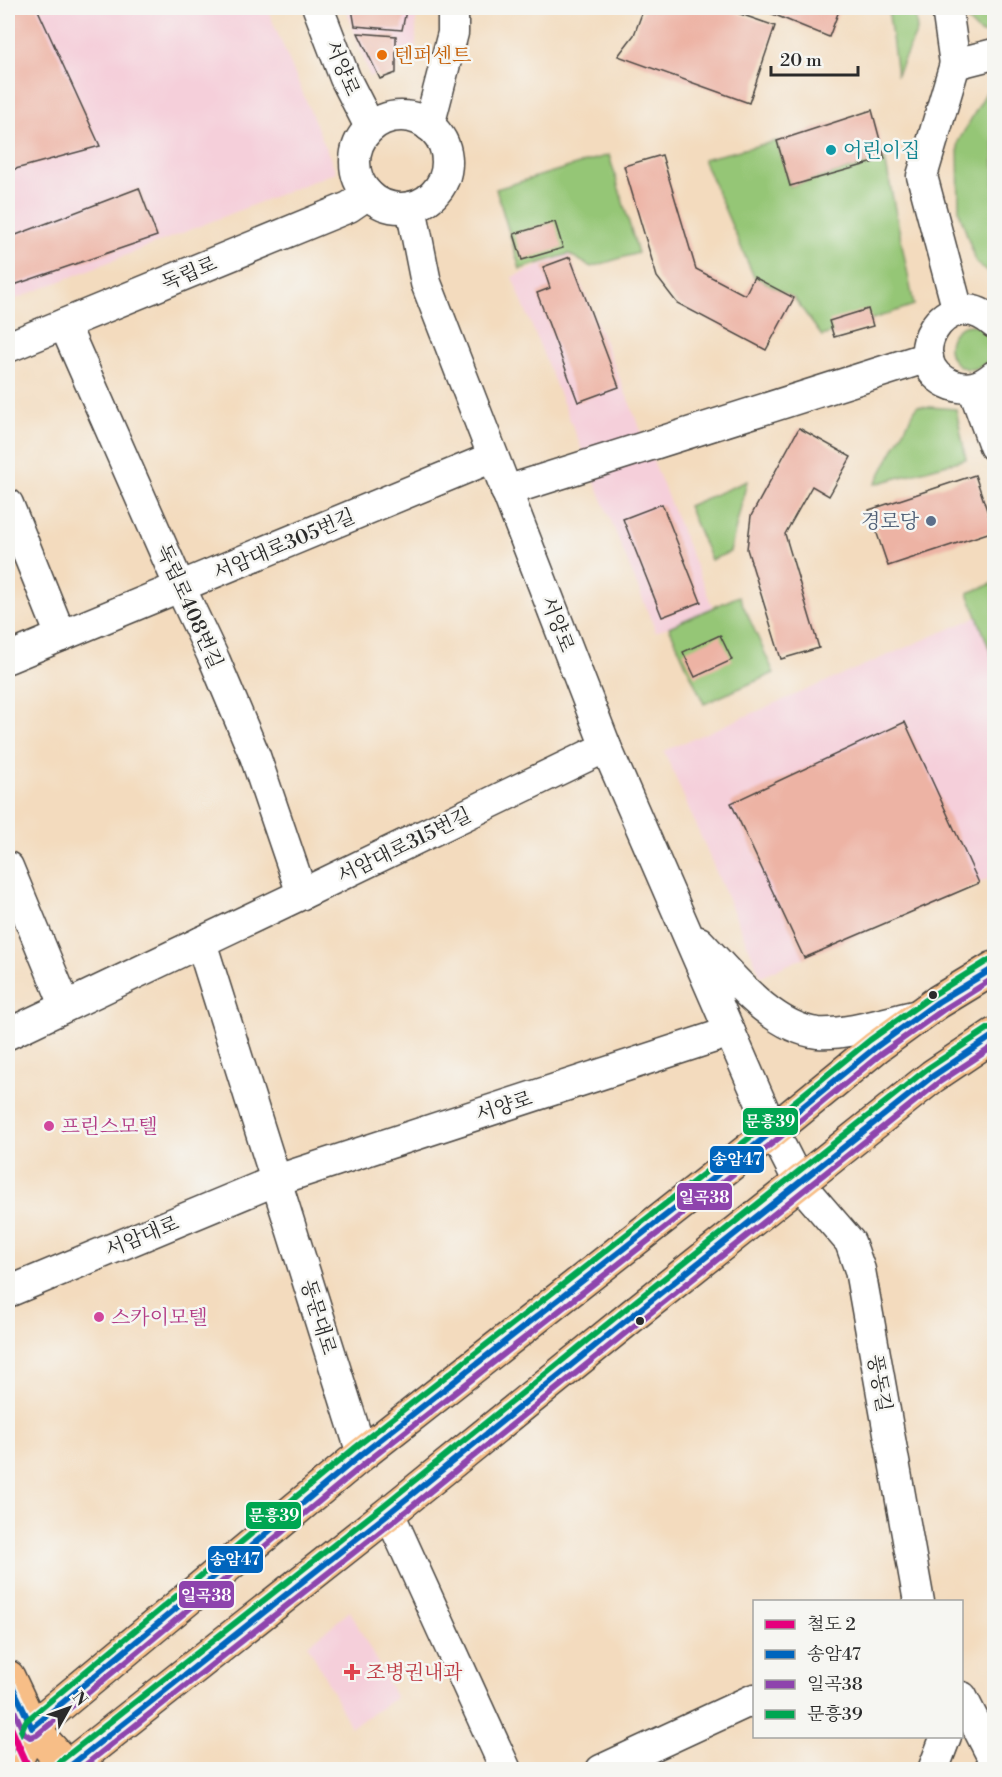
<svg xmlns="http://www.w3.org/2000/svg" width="1002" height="1777" viewBox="0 0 1002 1777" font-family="'Libre Bodoni','Noto Serif KR',serif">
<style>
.built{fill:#f5cfda}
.green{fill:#95c676;stroke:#607850;stroke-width:1.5}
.building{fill:#edb3a4}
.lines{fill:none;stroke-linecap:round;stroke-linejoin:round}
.minor-casing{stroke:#494541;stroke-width:33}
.major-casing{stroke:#494541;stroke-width:36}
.minor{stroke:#fff;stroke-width:30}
.major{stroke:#f7be87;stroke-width:33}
.bus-1-casing{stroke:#f6f6f2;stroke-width:10}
.bus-2-casing{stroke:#f6f6f2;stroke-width:10}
.bus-3-casing{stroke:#f6f6f2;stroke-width:10}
.bus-1{stroke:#0065bd;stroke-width:6}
.bus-2{stroke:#8e44ad;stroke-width:6}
.bus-3{stroke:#00a651;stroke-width:6}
.rail-1-casing{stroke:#f6f6f2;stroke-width:12}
.rail-1{stroke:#e5007d;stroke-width:8}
.food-dot{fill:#e8710a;stroke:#f6f6f2;stroke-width:2}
.culture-dot{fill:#0f9aa8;stroke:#f6f6f2;stroke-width:2}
.service-dot{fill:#5c6f8a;stroke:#f6f6f2;stroke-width:2}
.bus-dot{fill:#2b2b2b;stroke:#f6f6f2;stroke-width:2}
.hotel-dot{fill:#d1479c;stroke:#f6f6f2;stroke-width:2}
.health-dot{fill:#e0444e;stroke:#f6f6f2;stroke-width:2}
.labels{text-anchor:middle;stroke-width:5;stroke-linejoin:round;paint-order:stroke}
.food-label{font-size:20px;fill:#c56008;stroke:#f6f6f2;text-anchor:start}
.street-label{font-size:20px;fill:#2b2b2b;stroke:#f6f6f2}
.culture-label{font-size:20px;fill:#0d838f;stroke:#f6f6f2;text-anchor:start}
.service-label{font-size:20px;fill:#4e5e75;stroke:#f6f6f2;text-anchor:end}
.hotel-label{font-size:20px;fill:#b23c85;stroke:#f6f6f2;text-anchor:start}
.health-label{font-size:20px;fill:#be3a42;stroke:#f6f6f2;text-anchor:start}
.line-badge{stroke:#f6f6f2;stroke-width:2}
.badge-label{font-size:16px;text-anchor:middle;font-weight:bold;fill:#fff}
</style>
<rect width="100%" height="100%" fill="#f6f6f2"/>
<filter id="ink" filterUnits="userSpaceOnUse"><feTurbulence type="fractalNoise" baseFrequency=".0167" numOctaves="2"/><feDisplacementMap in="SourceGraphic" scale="12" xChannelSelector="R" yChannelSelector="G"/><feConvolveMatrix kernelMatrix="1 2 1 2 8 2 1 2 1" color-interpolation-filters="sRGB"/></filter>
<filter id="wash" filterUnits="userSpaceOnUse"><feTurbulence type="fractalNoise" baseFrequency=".008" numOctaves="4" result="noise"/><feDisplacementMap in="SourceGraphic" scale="24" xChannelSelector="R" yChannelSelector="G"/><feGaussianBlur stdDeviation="1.35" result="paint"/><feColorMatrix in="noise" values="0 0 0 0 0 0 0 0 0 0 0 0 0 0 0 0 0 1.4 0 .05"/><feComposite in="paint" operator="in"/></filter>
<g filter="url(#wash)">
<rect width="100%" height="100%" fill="#f3dbbe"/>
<!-- built -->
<g class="built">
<path d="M8,8h259l69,164 -328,130z"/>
<path d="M346,8h70v49l-46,20z"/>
<path d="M569,254l144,354 -57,24 -144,-355z"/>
<path d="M977,617l17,44v215l-233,100 -97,-225z"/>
<path d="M350,1611l46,87 -45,29 -43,-82z"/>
</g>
<!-- green -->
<g class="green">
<path d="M888,8h27l2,23 -20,43z"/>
<path d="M959,8h35v26l-14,-1 -20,-19z"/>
<path d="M994,79v198l-18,-15 -17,-51 -1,-69z"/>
<path d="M777,141l13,45 95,-27 29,146 -92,31 -28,-38 -40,-21 -51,-118z"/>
<path d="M609,155l29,98 -47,14 -22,-13 -49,15 -24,-80z"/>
<circle cx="971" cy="347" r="22"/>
<path d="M917,406l39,3 10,50 -91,25z"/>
<path d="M747,481l-17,71 -19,8 -23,-54z"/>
<path d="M994,583v78l-26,-68z"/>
<path d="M739,596l35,77 -70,31 -35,-77z"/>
</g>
<g id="blocks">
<!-- building -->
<g class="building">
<path d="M8,8h29l63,138 -92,25z"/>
<path d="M644,8h79l52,18 -26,77 -131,-47 16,-21z"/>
<path d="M758,8h82l-11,29z"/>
<path d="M352,9l54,2 -4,19 -47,-4z"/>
<path d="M358,33l38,3v37l-16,6z"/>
<path d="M872,110l13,49 -95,27 -13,-45z"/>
<path d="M662,155l34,114 49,26 9,-18 40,21 -28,52 -89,-47 -20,-26 -33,-111z"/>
<path d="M139,188l18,48 -143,49 -6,-17v-30z"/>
<path d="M555,222l8,26 -41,12 -8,-26z"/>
<path d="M570,257l49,130 -41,15 -41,-109 13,-5 -7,-21z"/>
<path d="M868,309l5,17 -39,11 -5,-16z"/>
<path d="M799,428l52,29 -22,39 -17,-10 -27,48 34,114 -38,11 -34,-110 4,-33z"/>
<path d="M975,475l19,56 -106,35 -19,-56z"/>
<path d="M662,504l39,98 -39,15 -39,-98z"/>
<path d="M720,635l12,25 -37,17 -12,-25z"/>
<path d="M905,722l74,161 -175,75 -73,-155z"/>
</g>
</g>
</g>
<g filter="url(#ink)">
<use href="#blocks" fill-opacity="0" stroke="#494541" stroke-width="1.5"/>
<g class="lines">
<!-- minor casing -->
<g class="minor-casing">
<g id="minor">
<path d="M318,8l27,70 25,49"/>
<path d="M947,8l8,56"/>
<circle cx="401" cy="162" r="46"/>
<path d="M429,126l24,-93v-25"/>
<path d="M411,207l15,76 180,464 167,384 27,53 50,58 10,28 59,332"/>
<path d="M958,311l-36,-135 33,-112 39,-10"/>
<path d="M994,323c-49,-45 -98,41 -42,62 16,6 29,2 42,-9"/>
<path d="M64,324l116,263 35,74 40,95 47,138"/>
<path d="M8,347l341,-140 19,-13"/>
<path d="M973,388l21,58"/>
<path d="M506,491l422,-134"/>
<path d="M8,504l53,132"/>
<path d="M8,658l485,-201"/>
<path d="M8,867l57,138"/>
<path d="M201,942l161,512"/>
<path d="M699,942c31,32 72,86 119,91 29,2 72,-12 101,-18"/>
<path d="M8,1034l294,-140 304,-147"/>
<path d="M8,1292l269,-112 453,-148"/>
<path d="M389,1513l117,257"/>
<path d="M962,1697l32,63"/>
<path d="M601,1770l153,-71"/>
<path d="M933,1770l13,-34"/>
</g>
</g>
<!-- major casing -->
<g class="major-casing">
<g id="major">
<path d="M8,1677l24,51 38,42"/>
<path d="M11,1770l21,-42 330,-274 411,-323 103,-84 62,-45 56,-34"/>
<path d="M64,1770l325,-257 244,-198 300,-239 61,-41"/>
</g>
</g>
<!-- minor -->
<use href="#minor" class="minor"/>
<!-- major -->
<use href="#major" class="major"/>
<!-- bus-1 casing -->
<g class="bus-1-casing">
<g id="bus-1">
<path d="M8,1677l24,51 330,-274 411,-323 103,-84 62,-45 56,-34"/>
<path d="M65,1770l324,-257 244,-198 300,-239 61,-41"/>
</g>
</g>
<!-- bus-2 casing -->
<g class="bus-2-casing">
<g id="bus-2">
<path d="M8,1697l16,36 6,4 7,-2 331,-274 411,-323 102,-84 62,-44 51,-32"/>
<path d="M79,1770l316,-250 244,-198 299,-239 56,-37"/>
</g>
</g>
<!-- bus-3 casing -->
<g class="bus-3-casing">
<g id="bus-3">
<path d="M8,1757l18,-36 330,-274 411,-323 103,-84 63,-45 56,-35"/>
<path d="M58,1763l325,-257 244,-198 300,-239 62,-41"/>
</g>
</g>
<!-- bus-1 -->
<use href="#bus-1" class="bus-1"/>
<!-- bus-2 -->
<use href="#bus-2" class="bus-2"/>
<!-- bus-3 -->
<use href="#bus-3" class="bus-3"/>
<!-- rail-1 casing -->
<g class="rail-1-casing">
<path id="rail-1" d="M8,1723l21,47"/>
</g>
<!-- rail-1 -->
<use href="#rail-1" class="rail-1"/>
</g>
</g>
<!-- markers -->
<circle class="food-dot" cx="382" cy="55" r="6"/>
<circle class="culture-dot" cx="831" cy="150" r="6"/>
<circle class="service-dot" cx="931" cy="521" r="6"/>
<g class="bus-dot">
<circle cx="933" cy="995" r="5"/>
<circle cx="640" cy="1321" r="5"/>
</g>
<g class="hotel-dot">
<circle cx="49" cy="1126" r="6"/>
<circle cx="99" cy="1317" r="6"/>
</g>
<path class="health-dot" d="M349 1663h6v6h6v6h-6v6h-6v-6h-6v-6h6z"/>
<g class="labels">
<!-- food labels -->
<g class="food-label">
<text x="394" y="62">텐퍼센트</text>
</g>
<!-- street labels -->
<g class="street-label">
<text transform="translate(343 68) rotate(67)" y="7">서양로</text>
<text transform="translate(189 273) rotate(-22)" y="7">독립로</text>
<text transform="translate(284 544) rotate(-23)" y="7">서암대로305번길</text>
<text transform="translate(190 606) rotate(66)" y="7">독립로408번길</text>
<text transform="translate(558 624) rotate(69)" y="7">서양로</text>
<text transform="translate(404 845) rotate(-26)" y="7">서암대로315번길</text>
<text transform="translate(504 1106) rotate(-18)" y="7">서양로</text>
<text transform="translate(142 1236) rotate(-22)" y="7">서암대로</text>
<text transform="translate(319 1317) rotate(73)" y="7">동문대로</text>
<text transform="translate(880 1383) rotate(80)" y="7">풍동길</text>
</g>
<!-- culture labels -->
<g class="culture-label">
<text x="843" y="157">어린이집</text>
</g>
<!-- service labels -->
<g class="service-label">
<text x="919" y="528">경로당</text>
</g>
<!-- hotel labels -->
<g class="hotel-label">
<text x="61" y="1133">프린스모텔</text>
<text x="111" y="1324">스카이모텔</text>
</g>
<!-- health labels -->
<g class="health-label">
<text x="366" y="1679">조병권내과</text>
</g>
</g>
<g class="line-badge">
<rect x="742" y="1107" width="57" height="29" rx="6" fill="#00a651"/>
<rect x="709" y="1145" width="56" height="29" rx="6" fill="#0065bd"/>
<rect x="676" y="1182" width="57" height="29" rx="6" fill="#8e44ad"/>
<rect x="245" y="1501" width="57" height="29" rx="6" fill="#00a651"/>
<rect x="207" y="1545" width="57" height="29" rx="6" fill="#0065bd"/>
<rect x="178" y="1580" width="57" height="29" rx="6" fill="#8e44ad"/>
</g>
<g class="badge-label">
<text x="770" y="1127">문흥39</text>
<text x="737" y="1165">송암47</text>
<text x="704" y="1203">일곡38</text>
<text x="274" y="1521">문흥39</text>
<text x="235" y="1565">송암47</text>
<text x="206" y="1601">일곡38</text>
</g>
<!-- margin -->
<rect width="1002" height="1777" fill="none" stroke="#f6f6f2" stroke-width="30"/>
<!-- legend -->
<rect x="753" y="1600" width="210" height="138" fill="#f6f6f2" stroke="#a5a5a2" stroke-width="1.5"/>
<rect x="765" y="1620" width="30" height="9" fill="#e5007d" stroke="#a5a5a2" stroke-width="1.5"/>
<text x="807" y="1630" font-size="18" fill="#2b2b2b">철도 2</text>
<rect x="765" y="1650" width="30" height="9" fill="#0065bd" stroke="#a5a5a2" stroke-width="1.5"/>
<text x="807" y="1660" font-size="18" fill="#2b2b2b">송암47</text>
<rect x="765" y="1680" width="30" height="9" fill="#8e44ad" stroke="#a5a5a2" stroke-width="1.5"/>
<text x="807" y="1690" font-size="18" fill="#2b2b2b">일곡38</text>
<rect x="765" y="1710" width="30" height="9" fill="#00a651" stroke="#a5a5a2" stroke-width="1.5"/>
<text x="807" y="1720" font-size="18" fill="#2b2b2b">문흥39</text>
<!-- north arrow -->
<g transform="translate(69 1708) rotate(50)" stroke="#f6f6f2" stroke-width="4.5" paint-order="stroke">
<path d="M0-4.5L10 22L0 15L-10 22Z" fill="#2b2b2b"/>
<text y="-9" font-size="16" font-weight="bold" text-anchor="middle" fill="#2b2b2b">N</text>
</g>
<!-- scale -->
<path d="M771 66v9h87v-9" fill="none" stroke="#2b2b2b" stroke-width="3"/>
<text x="780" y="66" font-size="18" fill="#2b2b2b" stroke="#f6f6f2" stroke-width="4.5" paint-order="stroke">20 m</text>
</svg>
